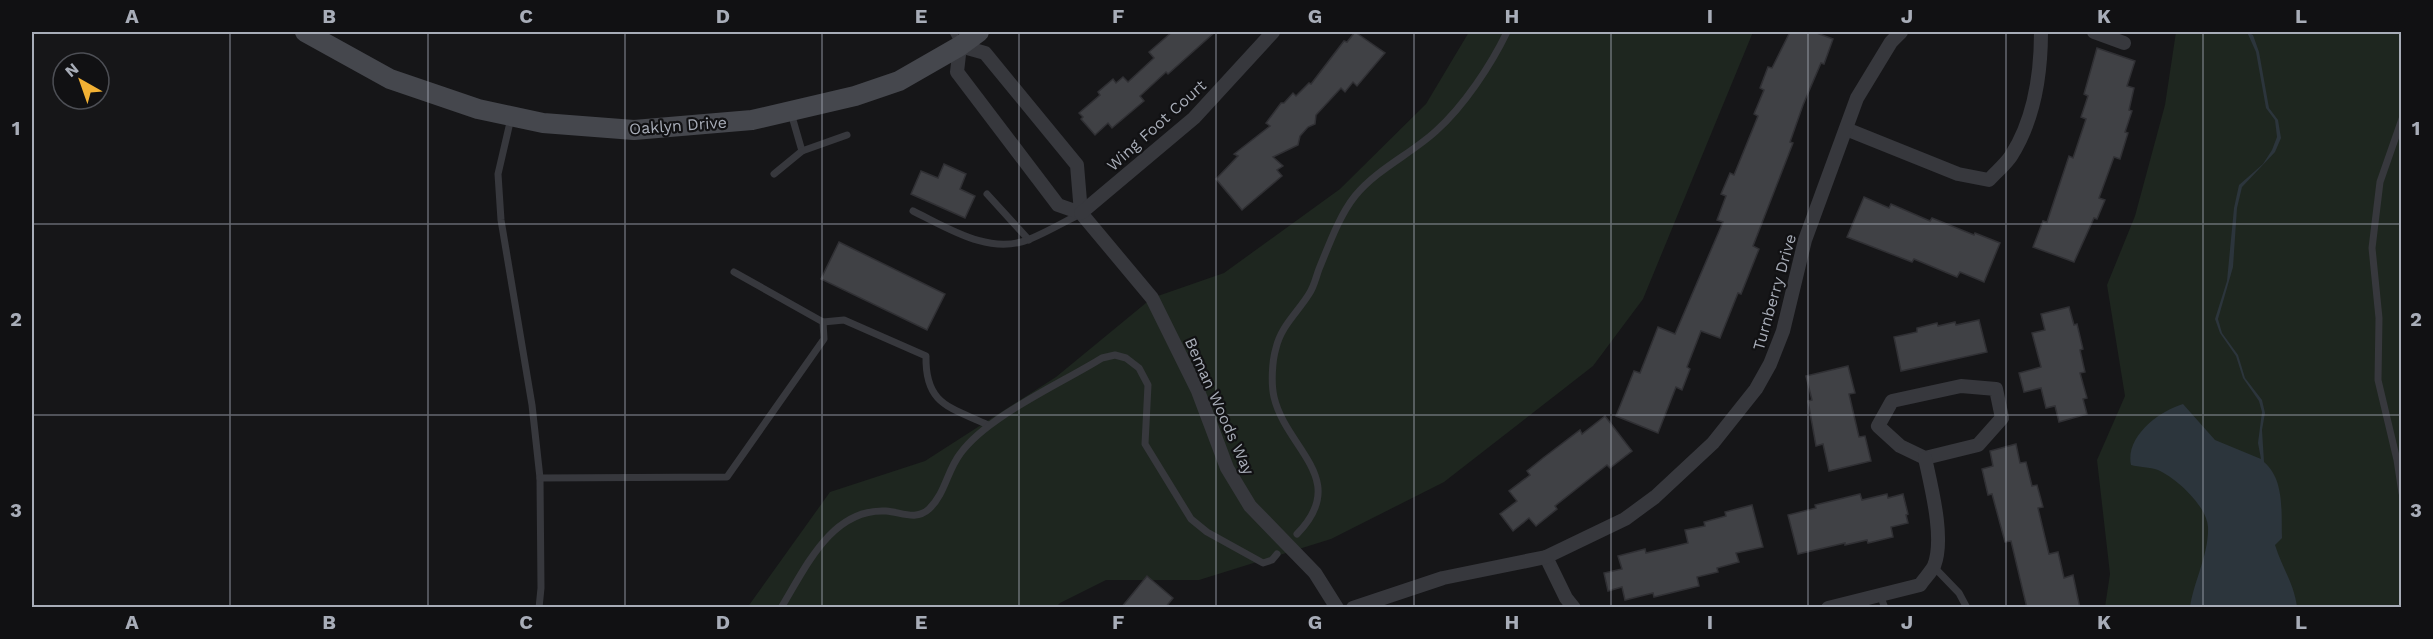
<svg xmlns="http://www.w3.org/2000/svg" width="2433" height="639" viewBox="0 0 2433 639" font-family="'Work Sans',sans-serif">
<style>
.green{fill:#1e261f}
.water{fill:#2c353c}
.building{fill:#404145;stroke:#303034;stroke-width:1.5}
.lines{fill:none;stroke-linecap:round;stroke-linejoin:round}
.lane{stroke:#37383d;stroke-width:7}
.street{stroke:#37383d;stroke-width:14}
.secondary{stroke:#45474d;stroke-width:20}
.grid{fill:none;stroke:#a8adb8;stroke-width:1.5;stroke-opacity:0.55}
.labels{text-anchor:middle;stroke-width:4.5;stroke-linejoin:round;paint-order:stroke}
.street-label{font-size:16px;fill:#a8adb8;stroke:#111113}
.neatline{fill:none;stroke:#a8adb8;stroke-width:2}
.grid-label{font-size:20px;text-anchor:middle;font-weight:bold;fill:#a8adb8}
</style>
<rect width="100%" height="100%" fill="#161618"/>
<!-- green -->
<g class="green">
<path d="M1469,32h284l-110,267 -50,67 -149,116 -113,57 -132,41h-93l-46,23 -4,4 -309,1 83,-116 95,-31 131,-84 96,-79 72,-25 116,-84 86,-85z"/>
<path d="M2176,32h225v575h-296l5,-33 -13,-114 28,-64 -18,-111 28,-69 30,-111z"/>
</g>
<!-- water -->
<path class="water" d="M2247,32l6,3 6,17 10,56 9,12 3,18 -6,14 -33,35 -5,21 -4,59 -15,52 4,14 16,22 7,23 17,22 3,13 -3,17 2,32c21,18 17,50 18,76l-7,7c7,23 19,38 22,62h-107c4,-26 19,-53 18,-80 -1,-21 -32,-49 -50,-57 -8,-3 -19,-3 -27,-5 -6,-28 28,-54 52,-61l32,36 46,19 -3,-16 4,-31 -3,-11 -16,-23 -7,-22 -16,-23 -5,-14 12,-38 7,-73 5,-23 24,-21 9,-14 5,-13 -2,-17 -9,-12 -10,-56z"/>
<!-- building -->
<g class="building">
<path d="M1172,32h43l-47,42 -2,-2 -26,24 4,5 -32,27 -4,-5 -13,12 -14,-16 2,-2 -4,-4 21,-18 -2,-3 15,-13 3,4 7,-6 5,5 26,-24 -5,-6z"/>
<path d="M1355,32l30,21 -28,33 -4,-4 -8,10 -4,-4 -25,27 -1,9 -7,3 -8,9 -2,9 -25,12 10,9 -6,4 5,6 -40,34 -26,-31 22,-23 -4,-2 36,-28 -4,-3 15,-20h3l9,-10 3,3 13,-13 2,1 33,-43 3,1z"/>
<path d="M1790,32h24l19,7 -9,25 -3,-1 -18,42 -13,37 3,1 -40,103 6,3 -18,45 -3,-1 -18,45 -19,-7 -14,36 3,2 -8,21 -6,-3 -18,46 -42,-17 18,-45 6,2 18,-46 17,7 48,-112 -6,-2 9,-24 -5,-2 9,-21 4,2 24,-59 -4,-2 10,-24 -4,-2 8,-21 4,1z"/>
<path d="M2097,48l38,13 -8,25 7,2 -5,22 3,1 -7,21 3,1 -8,26 -6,-2 -15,41 6,2 -8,19 -3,-1 -20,44 -41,-15 10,-26 4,1 22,-66 4,2 13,-39 -5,-2 7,-21 -4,-2z"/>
<path d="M944,164l22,10 -6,15 15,7 -10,22 -54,-24 10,-23 17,7z"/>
<path d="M1864,197l25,11 2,-4 39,17 2,-3 42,17 1,-2 25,10 -16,39 -24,-10 -3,5 -43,-18 -2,3 -65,-25z"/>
<path d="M839,242l106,52 -18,36 -106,-51z"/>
<path d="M2069,307l5,18 3,-1 6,25 -3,1 5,22 -5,1 7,25 -4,1 4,15 -28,8 -4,-16 -9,2 -5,-20 -17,4 -5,-19 22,-6 -9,-34 13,-3 -4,-16z"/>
<path d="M1979,320l8,32 -86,19 -7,-34 23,-5v-4l20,-5 1,3 17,-4 1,3z"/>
<path d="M1848,366l7,27 -6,1 10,43 6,-1 6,25 -42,10 -6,-27 -7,2 -8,-45 4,-1 -6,-24z"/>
<path d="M1605,416l27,35 -22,17 -3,-3 -18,14 -34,27 2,3 -21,17 -7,-8 -16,13 -13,-17 17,-13 -8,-10 21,-16 -3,-4 16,-13 37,-28 2,4z"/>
<path d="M2016,444l4,19 6,-1 6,24 5,-1 6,22 -5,1 11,46 9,-2 6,26 9,-3 7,33h-53l-16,-67 -6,1 -13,-48 -4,1 -6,-26 11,-3 -3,-15z"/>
<path d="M1860,494l2,6 25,-6 1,4 15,-4 5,20 -2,1 2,8 -17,4 2,10 -25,6 -1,-3 -22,5v-2l-47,11 -10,-39 28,-7 -1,-3z"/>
<path d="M1752,505l11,42 -27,6 3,9 -22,6 1,4 -21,5 2,9 -45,11 -1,-4 -28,7 -3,-13 -14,4 -4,-18 18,-4 -4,-13 27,-7 1,4 42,-10 -3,-13 20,-4 -1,-4 22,-6 -1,-4z"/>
<path d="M1147,576l26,22 -8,10h-44z"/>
</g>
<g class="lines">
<!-- lane -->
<g class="lane">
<path d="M953,32l6,11"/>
<path d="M791,113l11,38"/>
<path d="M511,118l-13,56 3,46 31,185 8,73 1,110 -2,20"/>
<path d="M2402,119l-22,63 -8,66 7,70 -1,62 19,80 5,33"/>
<path d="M774,174l28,-23 45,-16"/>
<path d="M987,194l42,46"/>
<path d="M913,211c35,17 77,45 117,28 17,-7 34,-17 50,-25"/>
<path d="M823,322l21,-2 82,36c-1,49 24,51 62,69"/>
<path d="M540,478l187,-1 97,-138 -1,-17 -89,-50"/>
<path d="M1297,534c54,-55 -11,-85 -23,-137 -3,-13 -2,-36 2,-49 5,-22 22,-36 33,-54 5,-7 7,-17 10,-25 10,-24 20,-53 36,-73 22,-27 56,-42 81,-65 28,-25 55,-66 71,-99"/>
<path d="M1933,566l26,27 8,15"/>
<path d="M1880,595l5,13"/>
<path d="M781,608c24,-39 50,-100 105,-97 15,1 30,10 43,-2 16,-15 18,-38 31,-55 27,-38 102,-71 142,-96l13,-3 11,3 13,10 9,17 -3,59 46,75 16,13 56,31 9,-3 5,-6"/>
</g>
<!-- street -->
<g class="street">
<path d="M2094,32l30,11"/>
<path d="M1846,129l112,45 31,6c7,-8 16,-15 22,-24 23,-36 30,-83 30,-124"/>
<path d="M1081,213l-4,-48 -92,-112 -25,-7 -3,26 101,133 23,8 71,85 46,93 29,77 23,38 65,67 22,35"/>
<path d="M1081,213l113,-95 79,-86"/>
<path d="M1961,386l35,3 6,29 -24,27 -53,13 -25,-12 -22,-20 14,-25z"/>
<path d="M1546,557l20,41 8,10"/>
<path d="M1353,608l90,-30 103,-21 79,-38 30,-22 58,-54 43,-54 14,-25 13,-33 22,-91 52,-142 34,-56 10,-10"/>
<path d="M1828,608l92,-23c4,-6 11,-13 14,-19 11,-27 -3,-80 -9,-108"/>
</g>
<!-- secondary -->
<path class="secondary" d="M305,32l85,47 88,30 65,14 91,7 118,-10 103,-24 44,-15 61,-35 19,-14"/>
</g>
<!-- grid -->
<path class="grid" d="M230,32v576M428,32v576M625,32v576M822,32v576M1019,32v576M1216,32v576M1414,32v576M1611,32v576M1808,32v576M2006,32v576M2203,32v576M32,224h2370M32,415h2370"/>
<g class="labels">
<!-- street labels -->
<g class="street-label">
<text transform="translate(678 125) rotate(-4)" y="6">Oaklyn Drive</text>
<text transform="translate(1156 125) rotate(-42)" y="6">Wing Foot Court</text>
<text transform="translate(1774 292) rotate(-74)" y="6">Turnberry Drive</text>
<text transform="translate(1220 406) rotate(66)" y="6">Beman Woods Way</text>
</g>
</g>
<!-- border -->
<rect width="2433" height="639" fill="none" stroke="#111113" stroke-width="66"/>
<!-- north arrow -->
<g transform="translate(81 81) rotate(320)"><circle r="28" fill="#111113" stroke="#4d4f55" stroke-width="1.5"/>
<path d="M0-4.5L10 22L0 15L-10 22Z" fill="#f2b134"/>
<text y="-9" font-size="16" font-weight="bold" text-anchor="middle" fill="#a8adb8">N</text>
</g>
<rect x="33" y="33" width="2367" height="573" class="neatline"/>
<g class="grid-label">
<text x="132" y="23">A</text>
<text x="329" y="23">B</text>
<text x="526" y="23">C</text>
<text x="723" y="23">D</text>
<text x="921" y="23">E</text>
<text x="1118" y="23">F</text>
<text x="1315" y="23">G</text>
<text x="1512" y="23">H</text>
<text x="1710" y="23">I</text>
<text x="1907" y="23">J</text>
<text x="2104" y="23">K</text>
<text x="2301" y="23">L</text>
<text x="16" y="135">1</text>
<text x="2416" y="135">1</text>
<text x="16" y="326">2</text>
<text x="2416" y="326">2</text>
<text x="16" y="517">3</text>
<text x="2416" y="517">3</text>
<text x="132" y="629">A</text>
<text x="329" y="629">B</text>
<text x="526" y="629">C</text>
<text x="723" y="629">D</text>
<text x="921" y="629">E</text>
<text x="1118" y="629">F</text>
<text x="1315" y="629">G</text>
<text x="1512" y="629">H</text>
<text x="1710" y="629">I</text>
<text x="1907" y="629">J</text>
<text x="2104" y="629">K</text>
<text x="2301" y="629">L</text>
</g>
</svg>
